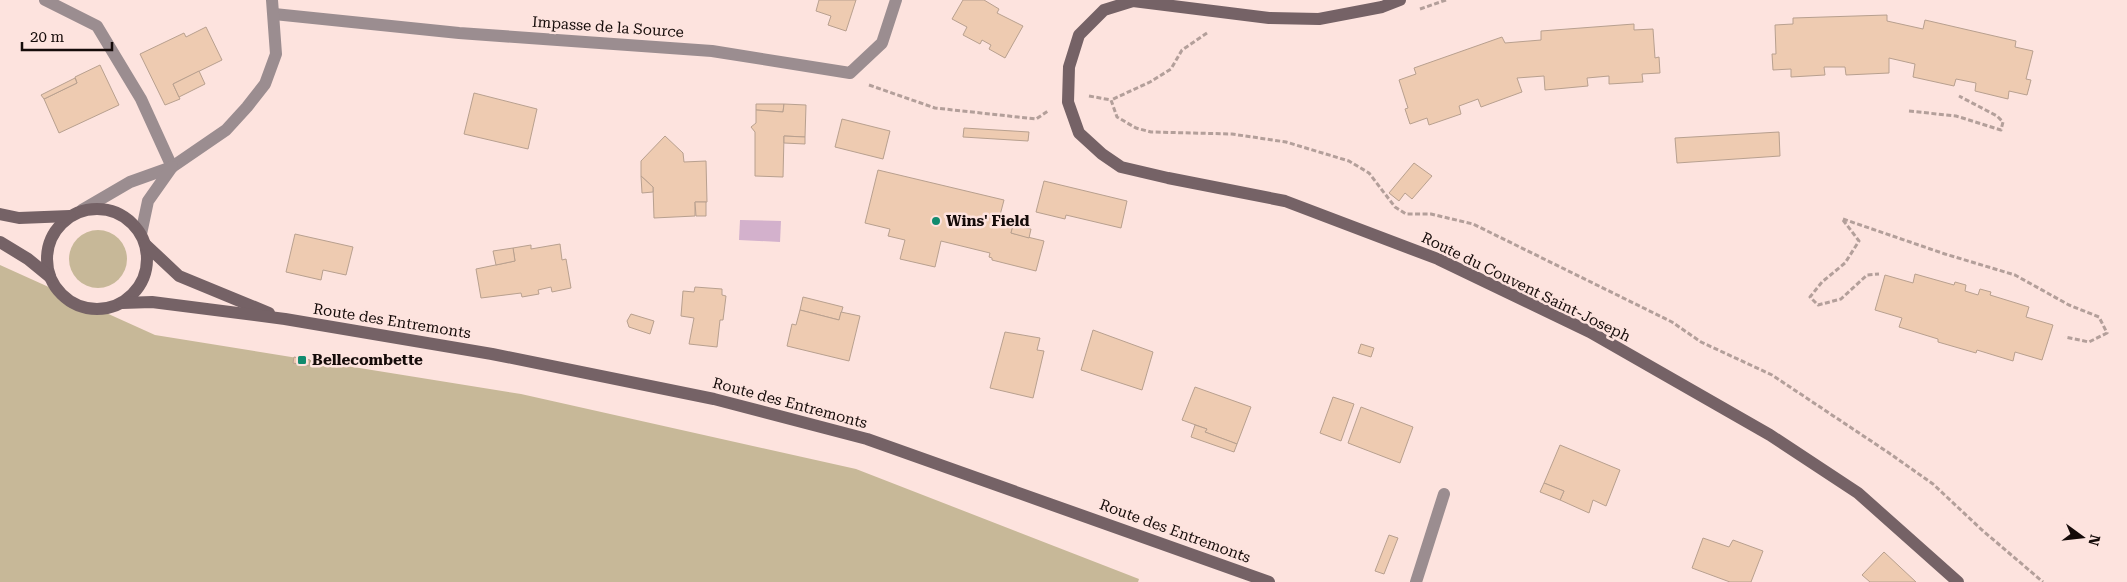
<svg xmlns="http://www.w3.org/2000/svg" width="2127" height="582" viewBox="0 0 2127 582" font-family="'Roboto Serif',serif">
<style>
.green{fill:#c7b898}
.water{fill:#d3b1cc}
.building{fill:#eecbb1;stroke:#b8a08f}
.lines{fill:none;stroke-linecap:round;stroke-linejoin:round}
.path{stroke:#b39f9a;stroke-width:3;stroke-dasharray:5 2.5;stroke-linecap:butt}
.lane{stroke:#9b8d90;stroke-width:12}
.street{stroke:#9b8d90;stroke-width:12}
.secondary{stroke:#756266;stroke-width:12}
.poi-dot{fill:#118b6e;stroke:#fde3de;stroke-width:2}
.labels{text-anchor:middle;stroke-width:5;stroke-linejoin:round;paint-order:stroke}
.street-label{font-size:15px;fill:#150b09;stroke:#fde3de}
.poi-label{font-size:15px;font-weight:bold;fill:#150b09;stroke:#fde3de;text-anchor:start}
</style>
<rect width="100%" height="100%" fill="#fde3de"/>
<!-- green -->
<g class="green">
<circle cx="98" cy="259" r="29"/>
<path d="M0,265l155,70 366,59 335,75 283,110 -1,3h-1138z"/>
</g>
<!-- water -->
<path class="water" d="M740,220l41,1 -1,21 -41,-2z"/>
<!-- building -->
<g class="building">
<path d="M819,0h37l-10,31 -18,-6 3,-9 -15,-5z"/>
<path d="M963,0h21l15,9 -2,4 26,13 -18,32 -16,-9 2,-4 -9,-5 -2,4 -17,-9 4,-8 -15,-8z"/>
<path d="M1887,15v6l36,8 2,-9 91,21 -1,6 18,4 -7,28 5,1 -4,15 -18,-4 -1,8 -33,-8 1,-8 -20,-4 -2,7 -41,-9 2,-13 -26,-6v15l-43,2 -1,-8h-21l1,8 -34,2v-8l-18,1 -1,-16h4l-1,-29 18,-1v-6z"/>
<path d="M1634,24v6l19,-1 2,29 4,-1 1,16 -18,1 1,8 -34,2v-8l-22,2 1,8 -43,4 -1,-14 -27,2 5,14 -41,15 -3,-8 -19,7 2,8 -32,11 -2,-7 -17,6 -5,-15 3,-1 -9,-28 17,-6 -2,-6 88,-31 3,6 36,-3v-9z"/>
<path d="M206,27l16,33 -49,24 7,15 -15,6 -25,-51 44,-21 2,4z"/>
<path d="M100,65l19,40 -60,28 -15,-34 33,-16 -2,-6z"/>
<path d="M199,71l6,13 -26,13 -6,-13z"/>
<path d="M75,78l2,5 -33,16 -3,-4z"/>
<path d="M474,93l63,16 -9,40 -64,-15z"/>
<path d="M756,104h28l-1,8 -27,-2z"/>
<path d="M784,104l22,1 -1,32 -21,-1 -1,41 -28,-1v-44l-4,-5 5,-4v-13l27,2z"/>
<path d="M842,119l48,12 -7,28 -48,-12z"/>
<path d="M964,128l65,4 -1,9 -65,-4z"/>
<path d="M1779,132l1,24 -103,7 -2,-25z"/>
<path d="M665,136l18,17 1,9 22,-1 1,41h-12v14l-41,2 -1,-31 -12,-11v-15z"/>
<path d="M784,136l21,1v7l-21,-1z"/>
<path d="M1414,163l18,13 -20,23 -7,-6 -6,8 -10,-8z"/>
<path d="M878,170l126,30 -5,19 15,4 -3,10 33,8 -8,30 -44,-11v-2l-3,-1 1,-4 -49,-12 -6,26 -35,-8 5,-19 -17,-4 2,-7 -25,-6z"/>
<path d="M641,176l12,11v5l-11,1z"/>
<path d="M1044,181l83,20 -6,27 -55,-13 -1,4 -29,-7z"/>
<path d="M695,202h11v14h-10z"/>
<path d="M1013,225l18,4 -2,9 -18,-5z"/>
<path d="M295,234l58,13 -7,28 -23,-5 -2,10 -35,-8z"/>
<path d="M560,244l2,16 4,-1 5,29 -19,4 -1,-5 -13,3 1,4 -17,3 -1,-4 -40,5 -5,-29 39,-8 -2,-13 18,-3v4z"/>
<path d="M513,248l2,13 -19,4 -3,-14z"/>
<path d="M1915,274l39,11 1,-3 11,3 -1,6 13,4 2,-6 11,3 -1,3 39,12 -3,10 27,8 -11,35 -27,-8 -2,9 -36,-11 -1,3 -38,-11v-3l-39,-12 3,-9 -27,-8 10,-35 28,8z"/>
<path d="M695,287l27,2v6l4,1 -3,24h-3l-3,27 -28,-3 5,-26 -13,-2 2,-25 11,1z"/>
<path d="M803,297l40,10 -4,13 -39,-10z"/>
<path d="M800,310l39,10 2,-8 19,4 -11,45 -62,-15 5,-22 4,1z"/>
<path d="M631,314l23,7 -4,13 -21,-7 -2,-6z"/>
<path d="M1093,330l60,22 -11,38 -61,-20z"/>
<path d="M1005,332l35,6 -3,12 7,1 -11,47 -43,-10z"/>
<path d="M1361,344l13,4 -3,9 -13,-4z"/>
<path d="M294,357l16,3 -1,6 -16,-3z"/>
<path d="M1195,387l56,20 -14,37 -32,-12 2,-3 -25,-9z"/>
<path d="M1333,397l21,7 -13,37 -21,-8z"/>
<path d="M1361,407l52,20 -13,36 -52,-20z"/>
<path d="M1195,425l12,4 -2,3 32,12 -3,8 -43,-15z"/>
<path d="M1560,445l60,25 -14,36 -13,-6 -4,13 -29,-13 4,-9 -20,-8z"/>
<path d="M1544,483l20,8 -4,9 -20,-8z"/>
<path d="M1389,535l9,3 -14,36 -9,-3z"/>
<path d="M1703,538l26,9 4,-7 30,11 -12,31h-21l-38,-14z"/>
<path d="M1884,552l32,30h-46l-8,-7z"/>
</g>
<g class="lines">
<!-- path -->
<g class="path">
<path d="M1420,9l26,-9"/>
<path d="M1207,33l-25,17 -11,19 -21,13 -39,18 6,17 19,11 15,4 81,2 54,8 63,19 20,12 26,34 11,7h25l42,10 199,98 29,20 71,33 117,78 44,31 49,46 61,52"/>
<path d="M869,85l66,23 101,11 12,-8"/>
<path d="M1089,96l22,4"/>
<path d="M1909,111l47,5 45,14 2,-8 -6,-6 -38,-20"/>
<path d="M1843,219l102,35 70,21 54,30 30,12 8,16 -18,9 -24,-5"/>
<path d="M1843,220l16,21 -14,22 -23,19 -12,15 8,8 23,-6 26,-24 12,-1"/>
</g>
<!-- lane -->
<path class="lane" d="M1416,582l28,-88"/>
<!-- street -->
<g class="street">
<path d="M45,0l52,26 44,73 31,68"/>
<path d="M274,14l185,19 253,18 138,22 32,-30 14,-43"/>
<path d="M82,210l48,-28 42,-15 54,-37 21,-23 18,-23 11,-30 -4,-54"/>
<path d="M141,234l7,-33 24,-34"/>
</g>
<!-- secondary -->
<g class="secondary">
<path d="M1400,0l-18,7 -63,12 -50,-1 -136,-17 -29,9 -25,25 -10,32 -1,35 11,31 23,21 19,13 47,11 117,23 153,58 152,73 180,103 88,58 100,89"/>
<circle cx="97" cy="259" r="50"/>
<path d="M0,214l19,4 51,-2"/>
<path d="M0,242l28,17 22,18"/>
<path d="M146,245l33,31 90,37"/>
<path d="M122,303l30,-1 133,17 207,35 222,45 153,40 402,143"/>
</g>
</g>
<!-- markers -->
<g class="poi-dot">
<circle cx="936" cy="221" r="5"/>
<rect x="297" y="355" width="10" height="10" rx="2.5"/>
</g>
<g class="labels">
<!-- street labels -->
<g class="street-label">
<text transform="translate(608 27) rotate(4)" y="5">Impasse de la Source</text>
<text transform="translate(1526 287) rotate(26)" y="5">Route du Couvent Saint-Joseph</text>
<text transform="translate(392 321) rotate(9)" y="5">Route des Entremonts</text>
<text transform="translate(790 403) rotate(15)" y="5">Route des Entremonts</text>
<text transform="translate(1175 531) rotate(20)" y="5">Route des Entremonts</text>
</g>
<!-- poi labels -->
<g class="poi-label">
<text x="946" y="226">Wins' Field</text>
<text x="312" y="365">Bellecombette</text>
</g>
</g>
<!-- north arrow -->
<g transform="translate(2082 537) rotate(105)" stroke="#fde3de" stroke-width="4" paint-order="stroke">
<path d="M0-4L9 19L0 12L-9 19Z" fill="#150b09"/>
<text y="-8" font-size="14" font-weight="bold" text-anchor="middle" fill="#150b09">N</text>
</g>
<!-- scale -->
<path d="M22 42v8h90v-8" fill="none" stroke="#150b09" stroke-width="2.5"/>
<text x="30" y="42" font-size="15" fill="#150b09" stroke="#fde3de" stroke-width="4" paint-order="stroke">20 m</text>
</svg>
